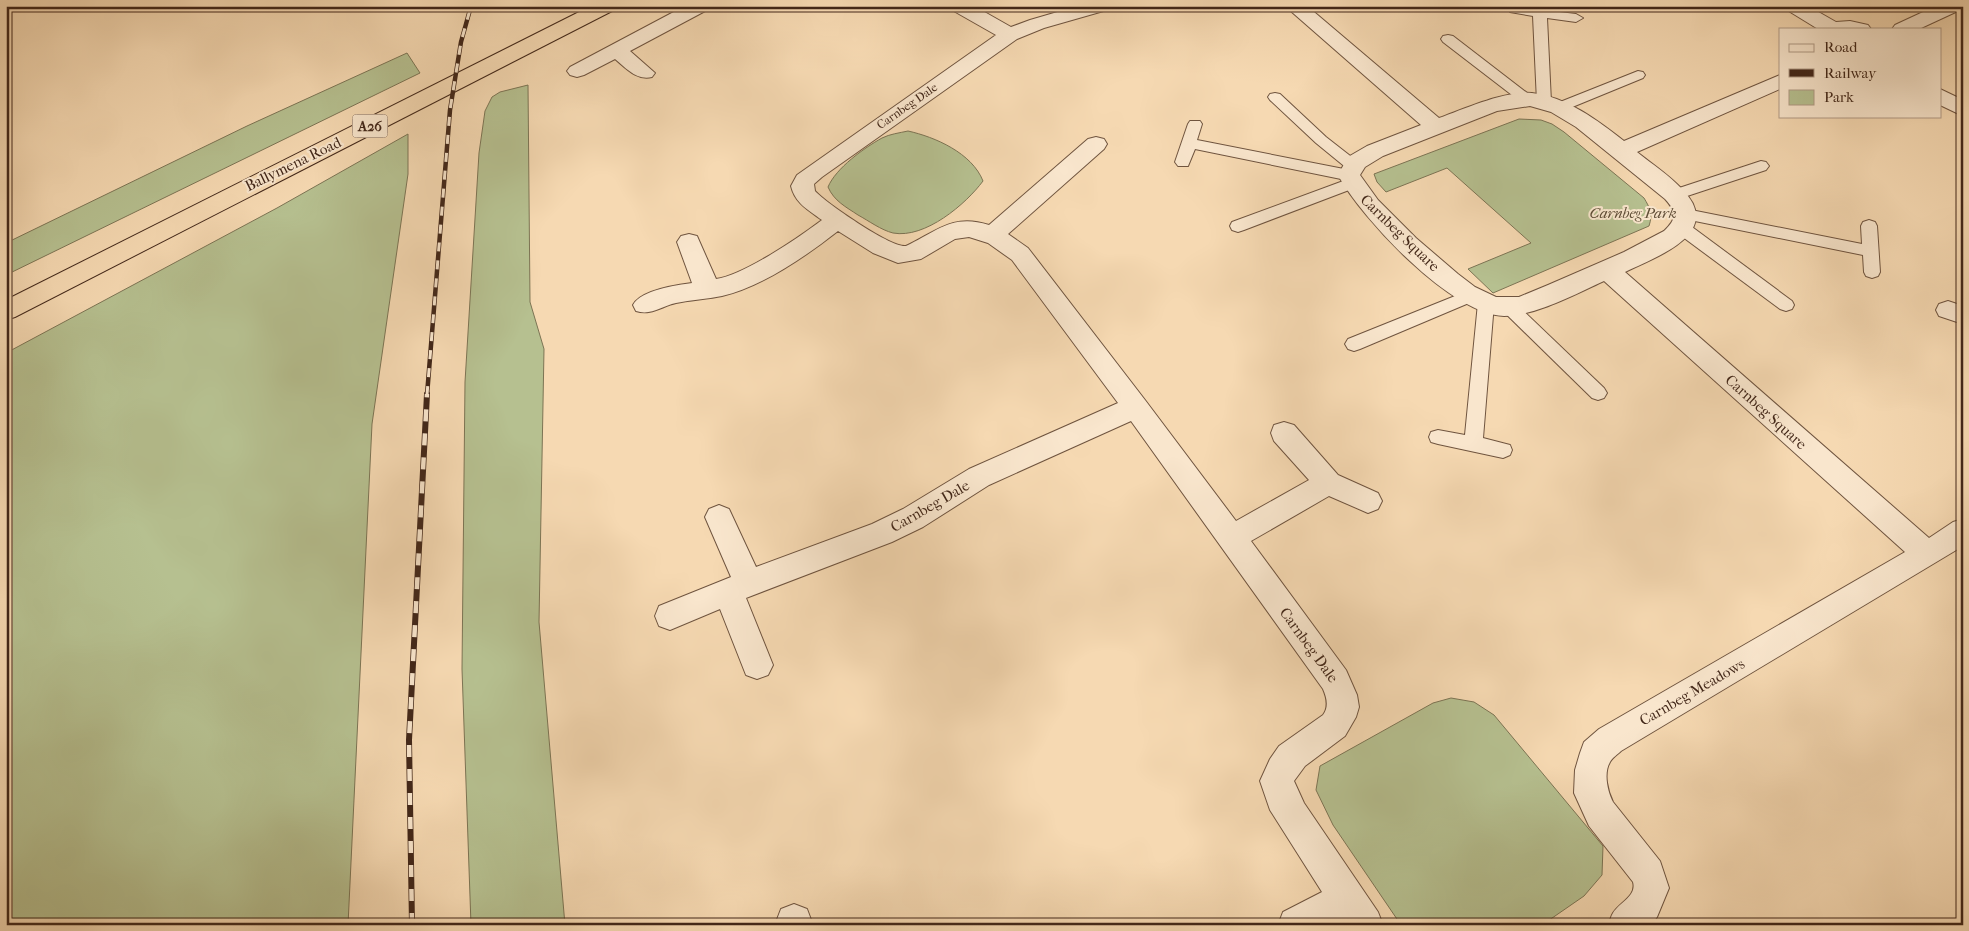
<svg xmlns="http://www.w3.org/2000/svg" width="1969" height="931" viewBox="0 0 1969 931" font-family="'IM FELL French Canon',serif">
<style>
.green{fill:#b6c090;stroke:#7c7454}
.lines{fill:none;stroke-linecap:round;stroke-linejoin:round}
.service-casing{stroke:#6f543f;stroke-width:2}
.minor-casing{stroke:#6f543f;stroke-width:2}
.trunk-casing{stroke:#422719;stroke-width:2}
.service{fill:#f9e6cd;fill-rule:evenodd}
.minor{fill:#f9e6cd;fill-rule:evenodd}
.trunk{fill:#f6d9b2;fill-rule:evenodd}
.rail-far1-casing{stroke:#422719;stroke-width:4.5}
.rail-casing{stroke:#422719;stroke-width:6}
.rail-far1{stroke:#f9e6cd;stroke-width:3;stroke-dasharray:9;stroke-linecap:butt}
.rail{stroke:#f9e6cd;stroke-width:4.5;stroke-dasharray:12;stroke-linecap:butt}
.labels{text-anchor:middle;stroke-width:4;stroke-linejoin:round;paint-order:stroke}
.far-street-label{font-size:12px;fill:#422719;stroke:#f9e6cd}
.shield{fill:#f9e6cd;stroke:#79604f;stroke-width:1}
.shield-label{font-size:14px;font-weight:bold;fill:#422719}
.street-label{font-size:15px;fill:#422719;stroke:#f9e6cd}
.park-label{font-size:15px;font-style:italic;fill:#5f4d37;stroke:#f9e6cd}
</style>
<rect width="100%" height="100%" fill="#f6d9b2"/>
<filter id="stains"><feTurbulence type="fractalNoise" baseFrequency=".004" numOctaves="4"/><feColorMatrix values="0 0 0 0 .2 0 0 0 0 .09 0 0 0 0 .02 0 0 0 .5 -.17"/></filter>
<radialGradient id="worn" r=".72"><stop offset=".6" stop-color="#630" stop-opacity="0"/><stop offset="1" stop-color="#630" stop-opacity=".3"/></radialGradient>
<!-- green -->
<g class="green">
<path d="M407,53l13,20 -414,202v-32l241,-117z"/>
<path d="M528,85l2,217 14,47 -5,273 26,303h-94l-9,-256 3,-287 14,-229 6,-42 7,-14 8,-5z"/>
<path d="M1519,119l22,1 11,4 12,8 80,66c6,10 9,16 5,28l-156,67 -25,-24 63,-26 -84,-75 -61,24 -9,-10 -3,-8z"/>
<path d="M908,131c27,6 64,22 75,50 -17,23 -58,58 -90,52 -12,-3 -24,-12 -35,-18 -12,-8 -24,-14 -30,-28 8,-19 36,-39 54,-49 8,-4 17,-5 26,-7z"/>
<path d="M408,134v40l-36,250 -24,501h-342v-572l271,-145z"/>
<path d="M1451,698l23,4 20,13 109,131 -1,29 -18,21 -42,29h-141l-68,-100 -17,-35 4,-24 113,-63z"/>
</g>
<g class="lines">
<!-- service casing -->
<g class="service-casing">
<g id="service">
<path d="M1510,6l66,8 7,4 -7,4 -29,-4 4,84 -2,3h-10l-2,-3 -4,-86 -23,-4 -2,-3z"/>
<path d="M1448,35l5,1 78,60 2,3 -2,3h-10l-78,-60 -2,-3 2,-3z"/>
<path d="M1638,71l5,1 2,3 -2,3 -78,32h-10l-2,-3 2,-3z"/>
<path d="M1275,93l5,1 46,43 32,25 3,4 -3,4 -5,1 4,4 -3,4 6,4 -3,4 -113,43 -6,2 -6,-2 -2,-4 2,-4 114,-42 -151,-31 -7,17h-10l-3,-4 13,-38 2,-3h10l2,3 -5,16 152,30 -33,-27 -46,-43 -2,-3 2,-3z"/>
<path d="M1761,161l5,1 3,4 -3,4 -91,30 -5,-1 -3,-4 3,-4z"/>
<path d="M1686,209l176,35 -1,-18 2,-4 6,-2 6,2 2,4 3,46 -2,4 -6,2 -6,-2 -2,-4 -1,-17 -183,-37 -2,-4 2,-4z"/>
<path d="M1682,222l6,2 104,77 2,4 -2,4 -6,2 -6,-2 -104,-77 -2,-4 2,-4z"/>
<path d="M1470,290l6,2 2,4 -2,4 -116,49 -6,2 -6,-2 -3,-5 3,-5z"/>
<path d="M1486,297l6,2 2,4 -11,135 27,7 2,5 -2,5 -7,3 -65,-14 -7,-2 -2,-5 2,-5 7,-2 27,5 13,-132 2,-4z"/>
<path d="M1509,301l6,2 89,85 3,5 -3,5 -6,2 -6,-2 -89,-87 -2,-4 2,-4z"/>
</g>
</g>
<!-- minor casing -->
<g class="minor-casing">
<g id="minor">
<path d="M685,6h25l-3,4 -77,41 25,22 -3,4c-15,4 -26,-9 -37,-18l-31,16 -7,2 -7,-2 -3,-4 3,-4z"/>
<path d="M949,6h25l37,21 19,-7 48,-14h32l-3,4 -63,18 -27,11 -195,138 -8,7 1,7c11,12 76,57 91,55 30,-14 46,-33 83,-21l99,-86 8,-2 8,2 3,5 -3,5 -96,85 20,14 117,152 91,121 73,-41 -35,-39 -3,-8 3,-8 10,-3 10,3 44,50 40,18 4,8 -4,8 -10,4 -39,-17 -78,45 95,129 11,25 2,12 -3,10 -11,19 -40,30 -11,15 10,22 74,109 5,13h-39l-3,-5 -9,5h-54l5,-13 39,-20 -52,-82 -10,-29 10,-22 9,-13 44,-31c6,-8 4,-17 0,-26l-192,-268 -142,64 -66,42 -31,15 -146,56 27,67 -5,10 -11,4 -11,-4 -26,-66 -50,21 -11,-4 -4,-10 4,-10 72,-29 -26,-60 4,-8 10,-4 10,4 27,58 116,-43 31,-15 66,-40 149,-66 -106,-143 -24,-17 -19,-6 -14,2 -34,20 -23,4 -25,-10 -35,-22c-32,25 -76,56 -116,65 -15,3 -31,4 -46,7 -14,3 -25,13 -40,8l-3,-6c8,-15 43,-20 59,-22l-15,-41 4,-6 8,-2 8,2 19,43c28,-4 82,-41 106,-59 -14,-10 -27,-17 -31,-34l6,-11 199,-140 -44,-25z"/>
<path d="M1285,6h22l132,112c25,-9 67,-28 93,-25 35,4 65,27 92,48l156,-66v14l-143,63c15,12 32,23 45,37 43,44 -24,67 -57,83l304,266 24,-16 10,-3v27l-342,205c-3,3 -9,7 -11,11 -7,12 -2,30 3,40l47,59 9,27 -12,29 -6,8h-43c2,-4 3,-9 5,-12 7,-11 24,-17 20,-31l-44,-56 -15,-33 1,-23 5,-17 4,-11 15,-13 306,-177 -301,-271c-28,13 -69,35 -100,35 -52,-1 -142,-97 -166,-141l10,-18 19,-11 54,-21zM1530,106l21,6 25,15 89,72c12,13 12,20 -1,32l-40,21 -76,33 -29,12h-23l-21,-10 -17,-13 -42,-36 -38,-38 -18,-25 5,-8 18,-11 114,-45z"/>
<path d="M1784,6h24l28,16 14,-1 18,4 3,4h-53l-31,-19z"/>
<path d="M1936,6h27l-3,4 -41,19h-27l3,-4z"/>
<path d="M1940,89l23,11v16l-23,-11z"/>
<path d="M1948,301l15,5v18l-24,-8 -3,-6 3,-6z"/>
<path d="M794,904l13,5 6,16h-36l-1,-3 5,-13z"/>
</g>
</g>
<!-- trunk casing -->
<g class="trunk-casing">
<path id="trunk" d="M591,6h26l-3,4 -599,307 -9,3v-20z"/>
</g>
<!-- service -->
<use href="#service" class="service"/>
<!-- minor -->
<use href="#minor" class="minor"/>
<!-- trunk -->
<use href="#trunk" class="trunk"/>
<!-- rail-far1 casing -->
<g class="rail-far1-casing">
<path id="rail-far1" d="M427,395l23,-285 11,-68 10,-36"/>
</g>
<!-- rail casing -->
<g class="rail-casing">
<path id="rail" d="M412,925l-3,-185 18,-346"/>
</g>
<!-- rail-far1 -->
<use href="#rail-far1" class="rail-far1"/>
<!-- rail -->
<use href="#rail" class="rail"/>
</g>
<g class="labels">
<!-- far-street labels -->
<g class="far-street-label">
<text transform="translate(907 106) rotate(-35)" y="4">Carnbeg Dale</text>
</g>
<!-- shield labels -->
<rect class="shield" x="352.5" y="114.5" width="35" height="23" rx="4"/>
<g class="shield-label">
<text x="370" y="131">A26</text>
</g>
<!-- street labels -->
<g class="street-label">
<text transform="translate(293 164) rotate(-26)" y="5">Ballymena Road</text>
<text transform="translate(1400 233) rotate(44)" y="5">Carnbeg Square</text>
<text transform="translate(1766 412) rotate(42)" y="5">Carnbeg Square</text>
<text transform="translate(930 506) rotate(-30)" y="5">Carnbeg Dale</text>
<text transform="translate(1309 645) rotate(54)" y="5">Carnbeg Dale</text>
<text transform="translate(1692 692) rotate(-30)" y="5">Carnbeg Meadows</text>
</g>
<!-- park labels -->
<g class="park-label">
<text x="1633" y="218">Carnbeg Park</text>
</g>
</g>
<!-- margin -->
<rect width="1969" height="931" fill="none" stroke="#f6d9b2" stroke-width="25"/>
<rect x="8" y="8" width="1954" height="916" fill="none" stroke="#422719" stroke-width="2.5"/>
<rect x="12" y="12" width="1944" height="906" fill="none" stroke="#422719"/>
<!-- legend -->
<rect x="1779" y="28" width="162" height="90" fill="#f9e6cd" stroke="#b09a85"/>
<rect x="1789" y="44" width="25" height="8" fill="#f9e6cd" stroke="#b09a85"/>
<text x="1824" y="52" font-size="15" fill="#422719">Road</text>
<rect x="1789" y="69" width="25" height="8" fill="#422719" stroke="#b09a85"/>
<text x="1824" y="78" font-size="15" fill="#422719">Railway</text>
<rect x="1789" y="90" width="25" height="15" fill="#b6c090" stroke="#b09a85"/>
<text x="1824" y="102" font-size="15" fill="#422719">Park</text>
<rect width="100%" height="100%" filter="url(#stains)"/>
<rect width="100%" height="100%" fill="url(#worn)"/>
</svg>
